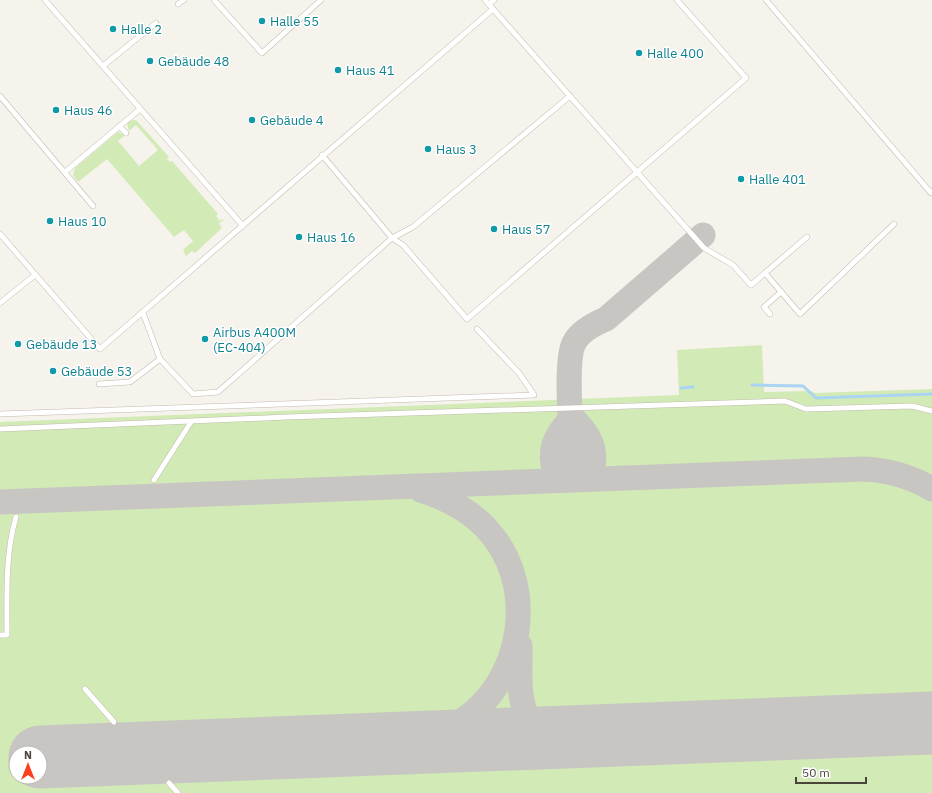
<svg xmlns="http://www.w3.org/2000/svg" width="932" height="793" viewBox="0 0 932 793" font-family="'IBM Plex Sans',sans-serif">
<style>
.green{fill:#d2eab5;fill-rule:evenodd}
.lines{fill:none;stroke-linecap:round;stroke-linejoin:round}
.stream{stroke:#a9d4f2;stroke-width:3}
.taxiway{stroke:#c8c6c3;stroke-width:25}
.runway{stroke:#c8c6c3;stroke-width:63}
.lane-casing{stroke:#c2bbae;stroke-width:6}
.lane{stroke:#fff;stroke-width:5}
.culture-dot{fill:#0f9aa8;stroke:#fff;stroke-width:1.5}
.labels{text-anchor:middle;stroke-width:3;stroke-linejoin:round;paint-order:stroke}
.culture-label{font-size:13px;fill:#0d838f;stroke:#fff;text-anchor:start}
</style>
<rect width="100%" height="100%" fill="#f6f3ec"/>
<!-- green -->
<g class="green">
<path d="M133,120h3l33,37 -2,2 3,3 2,-1 46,53 -2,2 4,5 2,-2 2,1 -5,3 3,5 -27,25 -3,-2 -6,5 -3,-6 10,-9 -9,-11 -10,7 -67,-78 -29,23 -5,-7 2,-7 43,-36 7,3 -7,6 21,25 19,-16 -22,-25 -7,6 -2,-8z"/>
<path d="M762,345l2,47 47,-1 4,2 117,-4v404h-932v-371l679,-27 -2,-45zM16,753h24v24h-24z"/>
</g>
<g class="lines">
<!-- stream -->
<g class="stream">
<path d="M752,385l51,1 13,12 116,-4"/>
<path d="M681,388l12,-1"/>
</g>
<!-- taxiway -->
<g class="taxiway">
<path d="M571,414c4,8 9,11 14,18 10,13 13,34 1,47"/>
<path d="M588,479l-7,-3 -8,-12c-1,-26 -9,-101 1,-121 6,-12 20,-19 32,-24l97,-84"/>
<path d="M563,480c-14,-10 -13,-33 -4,-46 4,-7 10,-11 12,-19"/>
<path d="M0,502l863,-33c26,1 47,7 69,20"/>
<path d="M520,646c1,26 -6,68 20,83 9,5 21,6 30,8"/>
<path d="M873,725c22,-3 40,-8 59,-20"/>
<path d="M388,743c25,-3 50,-7 72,-21 64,-40 79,-138 26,-194 -18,-19 -40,-30 -65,-38"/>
</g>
<!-- runway -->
<path class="runway" d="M40,757l892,-34"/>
<!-- lane casing -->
<g class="lane-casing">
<g id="lane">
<path d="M45,0l198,226"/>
<path d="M214,0l48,53 59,-53"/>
<path d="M485,0l219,248 29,17 18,20 56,-48"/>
<path d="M766,0l165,193 1,-1"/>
<path d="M178,4l6,-4"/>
<path d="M489,4l5,-4"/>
<path d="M103,66l53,-43"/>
<path d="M0,96l93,110"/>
<path d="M119,126l7,7"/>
<path d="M322,155l70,83 11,7 64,74 279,-241 -69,-78"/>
<path d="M65,172l75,-63"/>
<path d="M0,234l100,115 393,-340"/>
<path d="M765,273l35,41 94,-90"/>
<path d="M0,303l35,-28"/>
<path d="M143,313l17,46 33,35 25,-2 174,-154 21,-11 157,-131"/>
<path d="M770,314l-6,-7 17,-15"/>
<path d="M99,384l31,-2 30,-23"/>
<path d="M0,414l534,-19 -15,-22 -42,-44"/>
<path d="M0,429l287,-12 498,-16 21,8 106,-3 20,5"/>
<path d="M154,480l37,-58"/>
<path d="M0,635h7c0,-39 -2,-81 9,-118"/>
<path d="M85,689l29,33"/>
<path d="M169,783l9,10"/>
</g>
</g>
<!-- lane -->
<use href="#lane" class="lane"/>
</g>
<!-- markers -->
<g class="culture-dot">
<circle cx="262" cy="21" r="4"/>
<circle cx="113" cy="29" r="4"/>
<circle cx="639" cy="53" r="4"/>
<circle cx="150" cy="61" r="4"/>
<circle cx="338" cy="70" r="4"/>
<circle cx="56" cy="110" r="4"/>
<circle cx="252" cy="120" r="4"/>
<circle cx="428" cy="149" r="4"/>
<circle cx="741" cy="179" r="4"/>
<circle cx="50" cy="221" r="4"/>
<circle cx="494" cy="229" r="4"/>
<circle cx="299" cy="237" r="4"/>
<circle cx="205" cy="339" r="4"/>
<circle cx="18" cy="344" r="4"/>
<circle cx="53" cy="371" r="4"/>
</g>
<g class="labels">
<!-- culture labels -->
<g class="culture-label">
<text x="270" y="26">Halle 55</text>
<text x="121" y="34">Halle 2</text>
<text x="647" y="58">Halle 400</text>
<text x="158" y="66">Gebäude 48</text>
<text x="346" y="75">Haus 41</text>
<text x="64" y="115">Haus 46</text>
<text x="260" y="125">Gebäude 4</text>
<text x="436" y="154">Haus 3</text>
<text x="749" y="184">Halle 401</text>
<text x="58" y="226">Haus 10</text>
<text x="502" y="234">Haus 57</text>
<text x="307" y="242">Haus 16</text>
<text x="213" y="337">Airbus A400M<tspan x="213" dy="15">(EC-404)</tspan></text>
<text x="26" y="349">Gebäude 13</text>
<text x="61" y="376">Gebäude 53</text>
</g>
</g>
<!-- north arrow -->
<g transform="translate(28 765)"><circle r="19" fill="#ffffff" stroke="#b7b4b0"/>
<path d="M0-3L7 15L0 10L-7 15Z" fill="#fc3f1d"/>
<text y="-6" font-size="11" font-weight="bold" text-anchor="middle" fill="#4b4439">N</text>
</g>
<!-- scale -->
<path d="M796 777v6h70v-6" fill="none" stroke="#4b4439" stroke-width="2"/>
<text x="802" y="777" font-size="12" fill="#4b4439" stroke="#ffffff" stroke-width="3" paint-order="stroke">50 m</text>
</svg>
